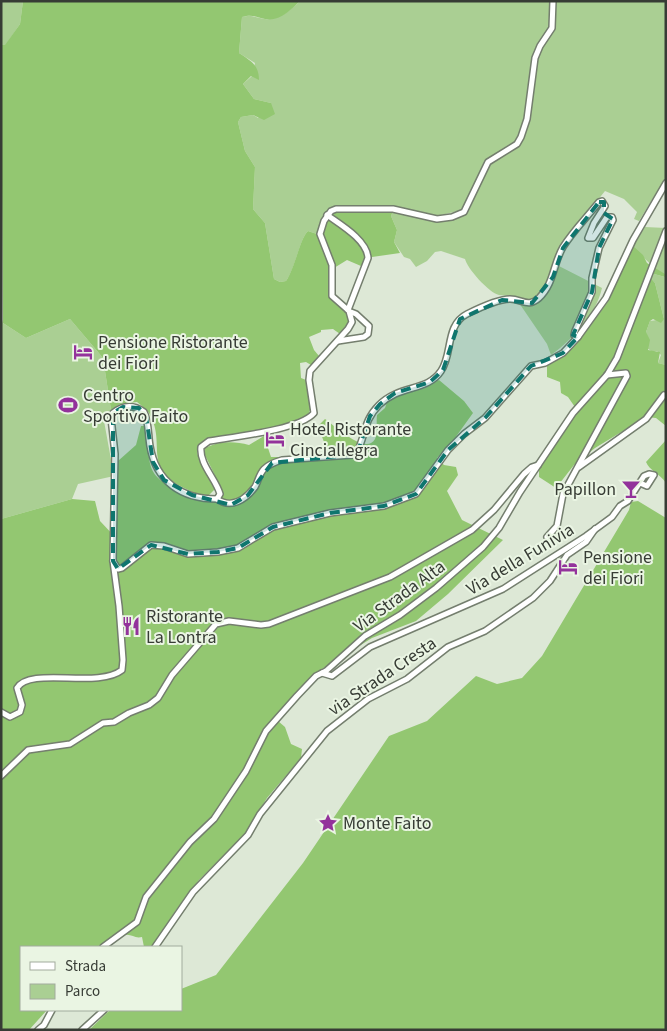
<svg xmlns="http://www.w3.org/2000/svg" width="667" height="1031" viewBox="0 0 667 1031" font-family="'Source Sans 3',sans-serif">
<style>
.green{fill:#aacf93}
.forest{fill:#93c771}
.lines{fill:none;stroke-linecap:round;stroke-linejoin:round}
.minor-casing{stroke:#747e6e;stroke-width:8}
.minor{stroke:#fff;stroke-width:5}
.marked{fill:#0f766e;fill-opacity:0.2;stroke:#0f766e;stroke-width:4;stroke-dasharray:10 6;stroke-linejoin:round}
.labels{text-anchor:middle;stroke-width:4;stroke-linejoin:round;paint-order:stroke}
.poi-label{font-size:18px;fill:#373c35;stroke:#eaf5e3;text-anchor:start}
.street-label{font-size:18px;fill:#373c35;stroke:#eaf5e3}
</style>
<rect width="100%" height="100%" fill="#dde8d6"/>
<!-- green -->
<g class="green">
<path d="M1,1h22l-3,23 -15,22 -4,-1z"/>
<path d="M300,1h251l-1,27 -13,16 -4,13 -9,61 -5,18 -4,6 -29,18 -24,50 -25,6 -43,-10h-58c-12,4 -17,16 -19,28l-9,-3c-8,7 -13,38 -22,50l-6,1 -6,-3 -9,-56 -12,-14 2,-42 -10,-16 -7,-29 3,-5 12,-2 5,3 13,-15 -17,-4 -11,-15 9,-8 3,-13 -16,-10 3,-36c10,-3 14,1 23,2 13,2 27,-10 35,-18z"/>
<path d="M556,1h110v176l-27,44 -5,-2 3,-7 -13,-13 -19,-8 -45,56 -5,17 47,24c-6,27 -29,51 -51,67l-4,-11 -32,-47c-6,-2 -11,-1 -16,-2 -10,-2 -32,-27 -34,-36l-24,-8 -6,1 -8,9 -11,6 -6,-8 -6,-2 -10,-15 3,-12 -6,-14 2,-5 43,11 26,-5 8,-9 20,-44 28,-18 5,-8 6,-19 9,-61 4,-11 13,-18z"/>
<path d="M645,227l21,1v137l-8,-2 3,-8 -4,-4h-6l-4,-3 -1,-16 4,-11 14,-2 -9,-36 -6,-7 5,-2 11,3 -32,-29v-2z"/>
<path d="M1,316l2,7 23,15 44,-19 33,39 8,52 -7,11 10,55 -36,8 -6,15 -71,20z"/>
</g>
<!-- forest -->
<g class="forest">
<path d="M23,1h277c-9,9 -21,21 -35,18 -9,-2 -13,-5 -23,-2l-3,36c12,8 20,12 20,27l-8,-4 -8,8 11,15 17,4 4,11 -11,6 -11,-5 -12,2 -3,5 7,29 10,16 -2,42 12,14 9,56 6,3 6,-1c9,-13 14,-43 22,-50l9,3 13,35v24l16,17 4,11 -10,13 -7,-5 -12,1v2l-12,5 5,13 5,6 -8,9 -5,-3 -6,1 1,15 5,2 5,27 -3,9 -32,11 -67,11 -10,6c-8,18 16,29 16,45l-7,7c-8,0 -18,-5 -26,-9 -40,-22 -15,-43 -33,-74 -3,-4 -8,-8 -12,-11l-17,2 -9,6 -8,-52 -33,-39 -44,19 -23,-15 -2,-278h4l15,-21z"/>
<path d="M337,211h56l-2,5 6,14 -3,12 6,11 -28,4 -11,9 -14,-6 -13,8c-6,-16 -22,-48 3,-57z"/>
<path d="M633,246l10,9 4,8 18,11v3l-11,-3 -5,2 6,7 9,36 -3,4 -8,-4 -3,2 -4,11 4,8 -2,10 12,2 -2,11 8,2v61l-10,-8 -10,-1 -51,31 -21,17 -18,23 -17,-11v-8l38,-59 -9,-13 -7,-4 -1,-11 -13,-5v-11l31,-24 29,-39z"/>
<path d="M439,380l25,21 9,12 -18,25 -18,20 7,7 12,2 2,8 -11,16 15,29 41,20 -55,54 -32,27 -44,17 -50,31 -44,52 7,6 6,17 11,5 -1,9 -34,40 -22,36 -46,46 -23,30 -24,37h-8l-2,-10c-7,2 -10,-3 -17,-2 -10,0 -20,5 -26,12h-78v63h26l-18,20h-28v-511l71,-20 23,2 5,20 16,17 2,-77 18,-16 5,-19h3c10,42 -4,46 41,69 8,4 20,8 30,6l6,-13 -17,-35 1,-5c14,-7 29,-7 44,-3l15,-9 7,21h51l2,-15 -6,-16 7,-7c9,6 41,37 50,20 3,-6 1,-16 2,-24l8,-7 2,-6 12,-9 26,-5z"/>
<path d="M666,440v43c-6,-9 -17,-13 -20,-21z"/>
<path d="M638,501l28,17v512h-577l21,-20h71v-21l35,-14 87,-112 86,-127 38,-15 49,-45 21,8 25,-6 20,-22 87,-146 2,-8z"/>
</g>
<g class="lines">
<!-- minor casing -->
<g class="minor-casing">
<g id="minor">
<path d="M327,215c14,10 40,25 41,43l-20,52"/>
<path d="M338,341l26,-4 4,-3 1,-8 -13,-12 -5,-2"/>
<path d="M579,467l67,-48 18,-24"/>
<path d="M217,499l3,-5c-4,-15 -21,-30 -19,-47l8,-6c23,-4 91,-11 105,-28l-5,-33 1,-9 38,-42 4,-7 -3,-11 -17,-15v-31l-12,-31 4,-13 7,-10 5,-2h57l44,10 15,-2 12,-5 24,-50 29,-18 4,-7 6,-18 8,-61 5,-12 12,-18 1,-27"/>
<path d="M217,499c14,10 28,1 38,-12 3,-5 4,-13 9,-18 5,-5 11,-7 18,-9l70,-5 5,-3c9,-17 6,-31 22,-47 21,-21 48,-13 62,-34 12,-17 4,-46 26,-57 12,-6 31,-15 43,-15 12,0 18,9 29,-1 15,-14 14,-34 24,-51 10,-16 24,-30 36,-45l3,-1 3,5 -11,17 -6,15h5l14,-21h5l1,3 -14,28 -7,30v14l-17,39 -1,4 4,2"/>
<path d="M547,537l10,-11 6,-32 64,-118 -1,-3 -19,2"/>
<path d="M113,561l5,8 4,-1 29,-23 13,1 24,8 30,-2 20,-4 35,-21 57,-14 54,-7 32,-12 32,-44 16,-16 21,-16 46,-52 14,-3 18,-10 15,-16 28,-39 27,-58 33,-57"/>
<path d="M322,673l10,3 38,-29 133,-58 83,-53 26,-19 8,-11 8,-5 16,-25 5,-2 5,1 -7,11 -7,-3"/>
<path d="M1,712l9,5 10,-5 2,-7 -5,-17c13,-22 81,1 105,-18l1,-10 -4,-54 -6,-45 2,-107 -4,-36 2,-5c10,-8 20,-9 31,-1 5,10 4,23 6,34 6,36 32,53 67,53"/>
<path d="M1,776l27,-26 42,-6 33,-21 11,-1 15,-9 20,-8 9,-7 14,-23 44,-51 13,-3 32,4 8,-1 121,-47 82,-47 22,-20 30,-36 8,-7 6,-2"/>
<path d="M103,947l34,-25 9,-25 44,-55 24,-23 32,-48 20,-40 31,-35 19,-20 10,-5 39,-35 35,-21 36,-27 47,-41 16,-19 21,-36 53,-79 34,-38 10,-17 49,-127"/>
<path d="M155,947l38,-55 55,-57 12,-21 67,-83 41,-32 39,-20 41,-32 37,-16 48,-33 17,-17 17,-26 19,-13 9,-13"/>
<path d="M38,1030l6,-5 8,-15"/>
<path d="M82,1030l22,-20"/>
</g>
</g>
<!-- minor -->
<use href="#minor" class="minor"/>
</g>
<!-- marked area -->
<path class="marked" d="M599,202h5v11l9,6 -14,29 -7,44 -19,43 5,2 -15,16 -32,13 -46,52 -37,32 -32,44 -32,12 -54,7 -57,14 -35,21 -20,4 -30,2 -37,-9 -33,24 -5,-8v-148l10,-6 16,1 7,8 7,46 11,18 28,15 39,10 17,-10 24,-32 85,-9 13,-38 10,-12 15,-11 35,-11 13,-12 17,-51 42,-19 30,3 21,-26 10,-29z"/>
<!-- icons -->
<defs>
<g id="hotel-bare" transform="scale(1.5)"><path d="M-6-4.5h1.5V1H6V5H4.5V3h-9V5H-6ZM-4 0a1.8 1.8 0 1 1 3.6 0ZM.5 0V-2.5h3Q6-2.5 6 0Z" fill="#93329b" stroke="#eaf5e3" stroke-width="2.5" paint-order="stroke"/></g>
<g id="stadium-bare" transform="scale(1.5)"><path d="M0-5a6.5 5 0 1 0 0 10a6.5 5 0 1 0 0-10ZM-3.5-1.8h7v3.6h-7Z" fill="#93329b" stroke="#eaf5e3" stroke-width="2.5" paint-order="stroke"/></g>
<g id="bar-bare" transform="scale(1.5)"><path d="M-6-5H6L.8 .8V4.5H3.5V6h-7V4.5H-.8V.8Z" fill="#93329b" stroke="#eaf5e3" stroke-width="2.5" paint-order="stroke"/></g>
<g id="restaurant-bare" transform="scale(1.5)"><path d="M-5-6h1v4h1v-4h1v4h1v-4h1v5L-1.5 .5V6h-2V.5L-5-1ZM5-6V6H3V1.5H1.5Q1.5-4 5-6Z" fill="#93329b" stroke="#eaf5e3" stroke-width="2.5" paint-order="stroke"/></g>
<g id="sight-bare" transform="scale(1.5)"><path d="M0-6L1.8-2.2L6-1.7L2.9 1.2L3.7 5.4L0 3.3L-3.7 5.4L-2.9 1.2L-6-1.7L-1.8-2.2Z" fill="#93329b" stroke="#eaf5e3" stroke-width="2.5" paint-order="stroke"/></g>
</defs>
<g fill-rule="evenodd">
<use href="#hotel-bare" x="83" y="352"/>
<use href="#stadium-bare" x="68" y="405"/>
<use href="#hotel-bare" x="275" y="439"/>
<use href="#bar-bare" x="631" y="489"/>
<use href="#hotel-bare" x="568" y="567"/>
<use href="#restaurant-bare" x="131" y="626"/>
<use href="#sight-bare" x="328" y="823"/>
</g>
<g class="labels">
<!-- poi labels -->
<g class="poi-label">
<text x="98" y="348">Pensione Ristorante<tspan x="98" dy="21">dei Fiori</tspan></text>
<text x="83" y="401">Centro<tspan x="83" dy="21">Sportivo Faito</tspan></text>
<text x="290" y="435">Hotel Ristorante<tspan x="290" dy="21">Cinciallegra</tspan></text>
<text x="616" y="495" text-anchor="end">Papillon</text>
<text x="583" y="563">Pensione<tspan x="583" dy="21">dei Fiori</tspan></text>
<text x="146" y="622">Ristorante<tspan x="146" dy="21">La Lontra</tspan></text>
<text x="343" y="829">Monte Faito</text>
</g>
<!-- street labels -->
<g class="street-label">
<text transform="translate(520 559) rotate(-31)" y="6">Via della Funivia</text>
<text transform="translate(399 596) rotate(-36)" y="6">Via Strada Alta</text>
<text transform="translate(382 676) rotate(-34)" y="6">via Strada Cresta</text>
</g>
</g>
<!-- border -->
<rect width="667" height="1031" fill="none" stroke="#373c35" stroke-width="5"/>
<!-- legend -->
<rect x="20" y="946" width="162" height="65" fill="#eaf5e3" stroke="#a2ab9d"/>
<rect x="30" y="962" width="25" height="8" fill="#ffffff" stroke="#a2ab9d"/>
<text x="65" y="971" font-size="15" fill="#373c35">Strada</text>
<rect x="30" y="984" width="25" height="15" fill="#aacf93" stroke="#a2ab9d"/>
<text x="65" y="996" font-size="15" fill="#373c35">Parco</text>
</svg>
